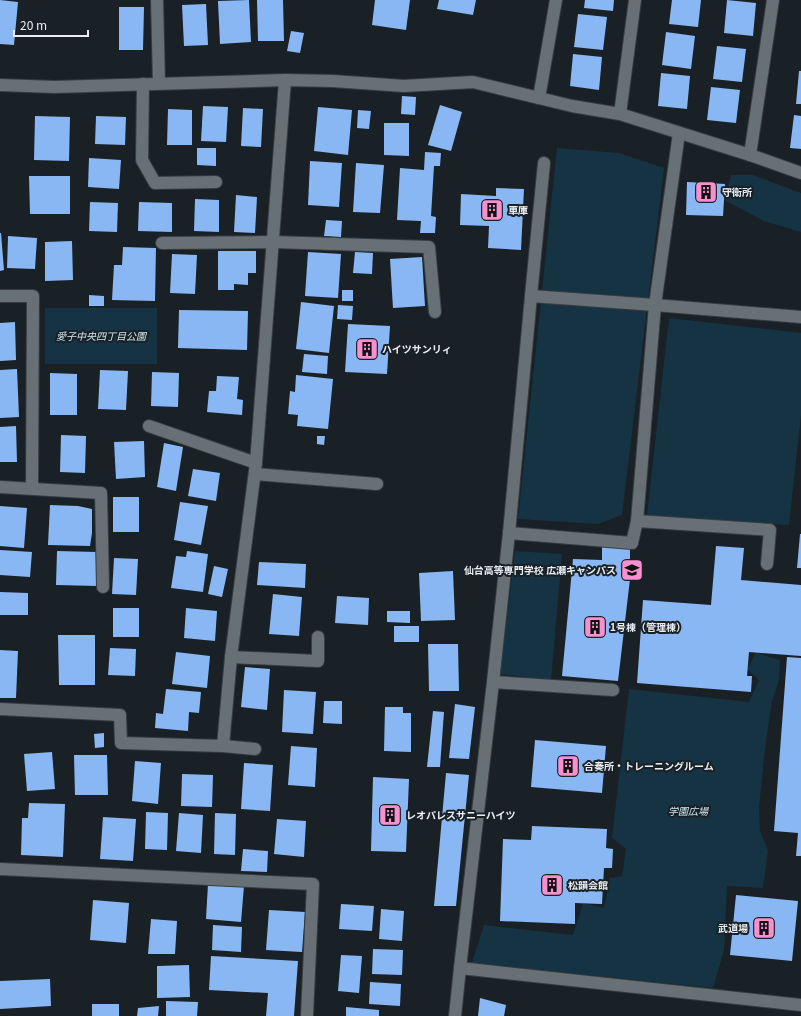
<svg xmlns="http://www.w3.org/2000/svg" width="801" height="1016" viewBox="0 0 801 1016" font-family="Georgia,'Noto Sans JP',serif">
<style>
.green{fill:#153342}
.building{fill:#89b7f3}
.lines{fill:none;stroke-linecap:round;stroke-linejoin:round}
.minor-casing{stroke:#373d41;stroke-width:14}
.minor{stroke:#677075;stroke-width:12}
.labels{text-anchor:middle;stroke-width:4;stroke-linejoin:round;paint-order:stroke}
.poi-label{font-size:10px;font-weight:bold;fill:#e9eef2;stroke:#192126;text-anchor:start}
.park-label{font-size:10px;font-style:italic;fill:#cde5f2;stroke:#192126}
</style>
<rect width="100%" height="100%" fill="#192126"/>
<!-- green -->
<g class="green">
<path d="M557,148l62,5 45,15 -42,347 -24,9 -80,-5z"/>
<path d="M731,175h22l48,18v39l-37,-11 -40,-21z"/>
<rect x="45" y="308" width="112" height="56"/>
<path d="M669,318l132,15v82l-12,110 -142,-9z"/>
<path d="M515,551l47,3 -11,127 -51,-7z"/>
<path d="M756,653l24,7 -1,20 -7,21 -6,40 -7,66 1,24 8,19 -5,38 -36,-2 -3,64 -11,38 -241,-25 12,-38 89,10 10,-32 21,5 6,-30 12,-2 4,-27 -14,-11 17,-149 120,13 10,-22 -12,-11z"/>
</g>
<!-- building -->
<g class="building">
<path d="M0,0l18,2 -4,43 -14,-1z"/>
<path d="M249,0l2,42 -31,2 -2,-43z"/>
<path d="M257,0h26l1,41h-26z"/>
<path d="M375,0h35l-4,30 -34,-5z"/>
<path d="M439,0h37l-3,15 -36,-6z"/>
<path d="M585,0h29l-1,11 -29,-3z"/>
<path d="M672,0h29l-3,27 -29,-3z"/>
<path d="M727,0l29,3 -3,33 -29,-3z"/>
<path d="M206,4l2,41 -24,1 -2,-41z"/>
<path d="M119,7h25l-1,43h-24z"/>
<path d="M578,14l29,3 -4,33 -29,-3z"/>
<path d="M291,31l13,2 -4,20 -13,-2z"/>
<path d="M666,32l29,4 -4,33 -29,-4z"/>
<path d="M717,46l29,3 -4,33 -29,-3z"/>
<path d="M573,54l29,3 -3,33 -29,-4z"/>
<path d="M799,71h2v33h-5z"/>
<path d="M661,73l29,3 -3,33 -29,-3z"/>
<path d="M711,87l29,3 -4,33 -29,-3z"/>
<path d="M402,96l14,1 -1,18 -14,-1z"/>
<path d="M440,105l22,7 -11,39 -23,-6z"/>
<path d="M203,106l25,1 -2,35 -25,-1z"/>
<path d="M318,107l34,3 -4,45 -34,-4z"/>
<path d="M243,108l20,1 -2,38 -20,-1z"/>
<path d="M168,109l24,1v35h-25z"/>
<path d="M358,110l13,1 -2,18 -12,-1z"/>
<path d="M794,115l7,1v33l-11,-1z"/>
<path d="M35,116l35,1 -1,44 -35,-1z"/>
<path d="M96,116l30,1 -1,28 -30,-1z"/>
<path d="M384,123h25v33l-25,-1z"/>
<path d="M197,148h19v18l-19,-1z"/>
<path d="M425,152l16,1 -1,13h-6l-3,50 5,1 -1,16h-15l1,-12 -24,-1 3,-52 24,2z"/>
<path d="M89,158l32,2 -2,29 -31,-2z"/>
<path d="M310,161l32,2 -3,44 -31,-2z"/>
<path d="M356,163l28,2 -4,48 -27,-1z"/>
<path d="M29,176h41v38h-40z"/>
<path d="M687,182l38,2 -2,32 -37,-1z"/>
<path d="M496,188l28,1 -3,61 -33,-2 1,-22 -29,-1 1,-31 35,2z"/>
<path d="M236,195l21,2 -2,36 -21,-1z"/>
<path d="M195,199l24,1v32l-25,-1z"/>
<path d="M90,202l28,1 -1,29 -28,-1z"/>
<path d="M139,202l33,1v29l-34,-1z"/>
<path d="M326,220l16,1 -1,16 -17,-1z"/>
<path d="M0,233h1l3,37 -4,1z"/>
<path d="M8,236l29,2 -2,31 -28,-1z"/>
<path d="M72,241l1,39 -28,1v-39z"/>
<path d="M123,247l33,1 -1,53 -43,-1 2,-35h8z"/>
<path d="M218,251h38v22h-8v12l-14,-1v6h-16z"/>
<path d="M308,252l33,2 -3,44 -33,-2z"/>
<path d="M355,252l18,1 -1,21 -19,-1z"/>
<path d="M172,254l25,1 -2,39 -25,-1z"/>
<path d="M422,257l3,49 -32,2 -3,-49z"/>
<rect x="342" y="290" width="11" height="11"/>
<path d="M89,295l15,1v10h-15z"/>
<path d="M301,302l33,4 -5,47 -33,-4z"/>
<path d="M338,305l15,1 -1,14 -15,-1z"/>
<path d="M179,310l69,1 -1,39 -69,-2z"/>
<path d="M15,322l1,38 -16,1v-38z"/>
<path d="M348,324l42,2 -3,48 -42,-2z"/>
<path d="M304,354l24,2 -1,18 -25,-2z"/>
<path d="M17,369l2,48 -19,1v-48z"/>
<path d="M100,370l28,1 -2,39 -28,-1z"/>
<path d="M152,372l27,1 -1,34 -27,-1z"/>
<path d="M50,373l27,1v41h-27z"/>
<path d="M296,375l37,4 -5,50 -31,-3 1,-11 -10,-1 2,-23 5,1z"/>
<path d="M217,376l22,1 -2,22 6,1 -1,15 -35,-3 2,-21h7z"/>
<path d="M16,426l1,36h-17v-35z"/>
<path d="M61,435l25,1 -1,37 -25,-1z"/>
<path d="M317,436h8l-1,9 -7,-1z"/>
<path d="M144,441l1,36 -29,2 -2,-37z"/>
<path d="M164,443l19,4 -7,44 -19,-4z"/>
<path d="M193,469l27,4 -4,28 -28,-5z"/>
<rect x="113" y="497" width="26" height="35"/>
<path d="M180,502l28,4 -7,39 -27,-5z"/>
<path d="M50,505l28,1 14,3v24l-2,13 -42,-1z"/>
<path d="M0,506l27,2 -3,40 -24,-2z"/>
<path d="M800,534h1v34h-4z"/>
<path d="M602,541l28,2v36l-12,102 -56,-5 11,-117 29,1z"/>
<path d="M716,546l28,2 -3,32 60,5v71l-52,-4 -2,24h5l-1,16 -114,-9 6,-83 68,5z"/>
<path d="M0,550l32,2 -2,25 -30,-2z"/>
<path d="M57,551l40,1v34l-41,-1z"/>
<path d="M187,551l21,3 -5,38 -32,-4 5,-32 10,1z"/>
<path d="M114,558l24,1 -2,36 -24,-1z"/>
<path d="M259,562l47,2 -1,24 -48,-3z"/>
<path d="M214,566l14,3 -6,28 -14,-3z"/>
<path d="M453,571l2,49 -34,1 -2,-48z"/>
<path d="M0,592l28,1v22h-28z"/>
<path d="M273,594l29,3 -3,39 -30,-2z"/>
<path d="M337,596l32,2 -1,27 -33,-2z"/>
<rect x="113" y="608" width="26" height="29"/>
<path d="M186,608l31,3 -2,30 -31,-3z"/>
<path d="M387,611h23v12l-23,-1z"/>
<rect x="394" y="626" width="25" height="16"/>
<path d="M58,635h37v50h-36z"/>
<path d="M428,644h30l1,47h-30z"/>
<path d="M110,648l26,1 -1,27 -27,-1z"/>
<path d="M0,650l18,1 -2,47h-16z"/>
<path d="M176,652l34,4 -3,32 -35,-4z"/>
<path d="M787,657l14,1v198h-5l2,-23 -24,-2z"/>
<path d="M245,667l25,2 -3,41 -26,-3z"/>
<path d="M166,689l35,3 -2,21 -10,-1 -1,19 -33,-3 1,-15 7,1z"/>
<path d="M284,690l32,2 -3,42 -31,-2z"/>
<path d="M324,701h18v23l-19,-1z"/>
<path d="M455,704l20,3 -6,52 -20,-1z"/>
<path d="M385,707h18v6h8v39l-27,-1z"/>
<path d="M433,711l11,1 -4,55h-13z"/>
<path d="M104,733v14l-9,1 -1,-14z"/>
<path d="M535,740l71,6 -4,47 -71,-6z"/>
<path d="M291,746l26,2 -2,39 -27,-2z"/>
<path d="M52,752l3,37 -28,2 -3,-37z"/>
<path d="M74,755h33l1,40h-33z"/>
<path d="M135,761l26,2 -3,41 -26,-3z"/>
<path d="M244,763l29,2 -3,46 -29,-2z"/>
<path d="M446,773l23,2 -13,131h-22z"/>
<path d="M182,774l31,1 -1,32 -31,-1z"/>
<path d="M373,777l36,2 -3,73 -35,-1z"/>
<path d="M29,803l36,1 -2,53 -42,-2 1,-37h6z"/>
<path d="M146,812l22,1 -1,37 -22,-1z"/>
<path d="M179,813l24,2 -2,38 -25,-2z"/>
<path d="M215,813l21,1 -1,41 -21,-1z"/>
<path d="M103,817l33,2 -3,42 -33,-2z"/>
<path d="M277,819l29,2 -2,36 -30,-3z"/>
<path d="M532,826l75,3 -1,19 7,1 -1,19h-8l-2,36 -27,-1v21l-75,-3 3,-82 28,1z"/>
<path d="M243,849l25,2 -1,21 -26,-1z"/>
<path d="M208,884l36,2 -3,36 -35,-3z"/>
<path d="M736,895l62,6 -6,60 -62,-6z"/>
<path d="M93,900l36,3 -3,40 -36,-3z"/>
<path d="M341,904l33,2 -2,25 -33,-2z"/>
<path d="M381,909l23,2 -2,30 -23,-2z"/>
<path d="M269,910l36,2 -3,40 -36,-2z"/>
<path d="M151,919l26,2 -2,33h-27z"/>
<path d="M213,925l29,2 -1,25 -29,-2z"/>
<path d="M373,949l30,1 -1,25 -30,-1z"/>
<path d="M341,955l21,1 -3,37 -21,-2z"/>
<path d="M211,956l87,5 -4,55h-28l2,-23 -59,-3z"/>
<path d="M189,965l1,32 -33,1v-32z"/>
<path d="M50,979l1,27 -51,3v-28z"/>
<path d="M370,982l31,2 -1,22 -31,-2z"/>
<path d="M480,998l26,7 -2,11h-26z"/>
<path d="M166,1001l32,1 -1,14h-31z"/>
<rect x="92" y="1004" width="27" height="12"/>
<path d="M159,1006l-1,10h-21l1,-8z"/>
<path d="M346,1007l33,3v6h-33z"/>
</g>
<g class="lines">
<!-- minor casing -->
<g class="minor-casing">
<g id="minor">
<path d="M157,0l2,83"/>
<path d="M143,84l-1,76 13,23 61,-1"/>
<path d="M0,85l55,2 230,-7 48,1 71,5 69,-4 99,24 48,8 130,41 51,18"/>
<path d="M539,98l17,-98"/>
<path d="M620,114l15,-114"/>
<path d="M679,133l-24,172 -18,216 -5,22 -123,-10 -16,149 -33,286 341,37"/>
<path d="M750,155l23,-155"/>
<path d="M162,243l111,-1 156,5 6,65"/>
<path d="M0,296h33l-1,192"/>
<path d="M531,296l13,-133"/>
<path d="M149,426l107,37"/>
<path d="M255,474l122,10"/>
<path d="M0,487l101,6 2,94"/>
<path d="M637,521l133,9 -3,34"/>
<path d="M509,533l22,-237 124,9 146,12"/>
<path d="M231,657l87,4v-24"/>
<path d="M493,682l120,8"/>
<path d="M0,709l120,6 1,28 102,3 8,-89 25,-194 29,-383"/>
<path d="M223,746l32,3"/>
<path d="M0,869l313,15 -6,132"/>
<path d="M455,1016l5,-48"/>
</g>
</g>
<!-- minor -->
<use href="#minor" class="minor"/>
</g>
<!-- icons -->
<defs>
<g id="building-square" transform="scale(1.15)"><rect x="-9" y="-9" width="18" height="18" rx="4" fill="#f690cf" stroke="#192126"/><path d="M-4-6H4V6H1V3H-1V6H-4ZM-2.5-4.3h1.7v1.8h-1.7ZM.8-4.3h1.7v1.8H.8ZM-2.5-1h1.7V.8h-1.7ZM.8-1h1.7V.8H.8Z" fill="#111"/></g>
<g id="university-square" transform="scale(1.15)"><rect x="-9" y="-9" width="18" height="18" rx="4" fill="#f690cf" stroke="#192126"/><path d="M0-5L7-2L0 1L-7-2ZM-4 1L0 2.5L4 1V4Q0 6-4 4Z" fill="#111"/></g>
</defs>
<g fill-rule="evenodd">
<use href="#building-square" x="706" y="192"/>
<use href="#building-square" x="492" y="210"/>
<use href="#building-square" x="367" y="349"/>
<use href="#university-square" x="632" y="570"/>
<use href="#building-square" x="595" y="627"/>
<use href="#building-square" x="568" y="766"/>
<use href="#building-square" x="390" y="815"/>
<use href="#building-square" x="552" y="885"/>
<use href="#building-square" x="764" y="928"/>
</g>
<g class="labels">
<!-- poi labels -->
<g class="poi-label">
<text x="722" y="196">守衛所</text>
<text x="508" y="214">車庫</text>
<text x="382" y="353">ハイツサンリィ</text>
<text x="616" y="574" text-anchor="end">仙台高等専門学校 広瀬キャンパス</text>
<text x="610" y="631">1号棟（管理棟）</text>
<text x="584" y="770">合奏所・トレーニングルーム</text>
<text x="406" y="819">レオパレスサニーハイツ</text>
<text x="568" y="889">松韻会館</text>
<text x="748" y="932" text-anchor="end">武道場</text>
</g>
<!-- park labels -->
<g class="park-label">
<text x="101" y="340">愛子中央四丁目公園</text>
<text x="688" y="815">学園広場</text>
</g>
</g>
<!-- scale -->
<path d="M14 30v6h74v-6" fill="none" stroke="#e9eef2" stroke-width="2"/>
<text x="20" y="30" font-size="12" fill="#e9eef2" stroke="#192126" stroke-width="3" paint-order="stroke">20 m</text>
</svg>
